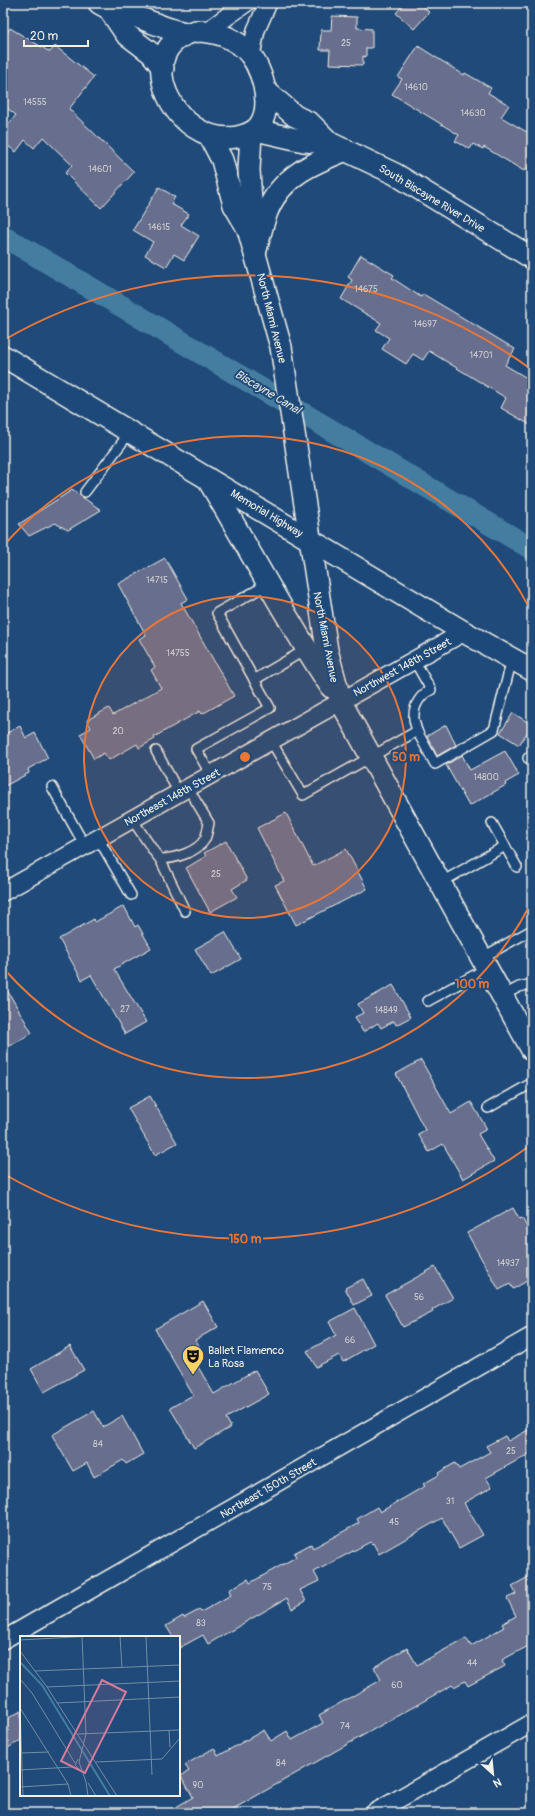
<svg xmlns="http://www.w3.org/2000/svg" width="535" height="1816" viewBox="0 0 535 1816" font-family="Pangolin,sans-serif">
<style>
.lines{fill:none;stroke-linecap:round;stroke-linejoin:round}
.canal{stroke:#457da1;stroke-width:22}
.building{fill:#676e8d;stroke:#f4f1e8}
.service-casing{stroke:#f4f1e8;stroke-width:12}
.minor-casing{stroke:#f4f1e8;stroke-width:20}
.tertiary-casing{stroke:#f4f1e8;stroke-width:24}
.service{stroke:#1f4a7a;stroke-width:9}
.minor{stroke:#1f4a7a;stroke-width:17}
.tertiary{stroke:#1f4a7a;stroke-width:21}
.ring{fill:none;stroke:#ea7738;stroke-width:2}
.labels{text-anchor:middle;stroke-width:4;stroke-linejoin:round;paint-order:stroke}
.number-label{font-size:9px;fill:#d1d0d1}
.street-label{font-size:11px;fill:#f4f1e8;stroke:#1f4a7a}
.poi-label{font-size:11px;fill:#f4f1e8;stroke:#1f4a7a;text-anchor:start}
.water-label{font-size:12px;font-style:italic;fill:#dae0dd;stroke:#1f4a7a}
.inset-river{fill:none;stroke:#457da1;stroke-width:2}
.inset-road{fill:none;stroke:#748da6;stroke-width:1}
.view{fill:#d87a9a;fill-opacity:0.15;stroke:#d87a9a;stroke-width:2}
.inset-edge{fill:none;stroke:#f4f1e8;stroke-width:2}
.centre{fill:#ea7738;stroke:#1f4a7a;stroke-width:2}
.ring-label{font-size:12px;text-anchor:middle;font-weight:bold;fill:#ea7738;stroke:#1f4a7a;stroke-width:4;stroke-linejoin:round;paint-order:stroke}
</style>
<rect width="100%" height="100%" fill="#1f4a7a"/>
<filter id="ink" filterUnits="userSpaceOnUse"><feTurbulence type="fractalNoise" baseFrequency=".025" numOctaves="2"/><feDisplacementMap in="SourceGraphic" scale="8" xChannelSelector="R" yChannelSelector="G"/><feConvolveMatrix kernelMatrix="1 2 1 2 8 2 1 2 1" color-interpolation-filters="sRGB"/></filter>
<g filter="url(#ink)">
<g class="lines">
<!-- canal -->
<path class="canal" d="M3,236l529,313"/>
</g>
<!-- building -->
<g class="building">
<path d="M405,3h14l10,9 -15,17 -18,-16z"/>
<path d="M332,16l25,1v11l15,1v19h-6v9l-3,-1v9l-34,-1 1,-14h-10l1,-20h10z"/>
<path d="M10,28l40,24 5,-6 39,31 -25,32 65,63 -33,36 -36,-35 7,-8 -29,-28 -9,11 -9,-8 -9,12 -13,-10v-11l13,-16 -13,-10v-66z"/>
<path d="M418,46l46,29 1,-2 26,15 -3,5 21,12 -8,12 31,18v38l-7,-4 -1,2 -40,-24 -1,2 -10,-5 -3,5 -15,-8 4,-6 -67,-41 10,-15 -4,-2z"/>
<path d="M159,187l16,10 -4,7 18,10 -8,11 18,11 -15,24 -10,-6 -8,13 -21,-12 8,-13 -20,-12z"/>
<path d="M361,255l33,20 -2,3 29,19 2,-3 92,55 -10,16 27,16v45l-31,-18 5,-10 -77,-47 -6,9 -10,-6 -7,10 -24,-15 7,-11 -13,-8 5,-7 -40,-24 11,-19 -4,-3z"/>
<path d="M72,490l29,20 -33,20 -13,-7 -26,13 -10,-12z"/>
<path d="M165,558l23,41 -7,4 53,93 -32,18 -2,-3 -46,26 1,2 -16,9 -2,-4 -28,16 -5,-7 -10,6 -14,-25 11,-6 -4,-8 22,-12 4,7 48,-27 -10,-18 4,-3 -16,-28 7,-4 -28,-51z"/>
<path d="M513,713l19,12 -13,20 -19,-12z"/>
<path d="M446,725l10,20 -19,11 -10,-20z"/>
<path d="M20,726l6,12 9,-5 13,25 -20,11 1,4 -26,14v-52z"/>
<path d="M505,751l14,24 -14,8 1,2 -37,21 -23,-41 16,-10 8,15z"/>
<path d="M286,813l27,53 33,-17 21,40 -71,36 -21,-40 9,-4 -27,-53z"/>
<path d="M226,841l21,39 -15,9 5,8 -27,15 -24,-44 20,-12 -2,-3z"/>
<path d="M124,906l11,21 3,-2 13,23 -37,21 32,53 -21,12 -34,-59 -9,5 -23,-41 35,-20 1,3z"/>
<path d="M225,932l16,27 -30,17 -16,-27z"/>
<path d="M3,983l29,50 -29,17z"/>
<path d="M393,985l18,32 -15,8 -2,-4 -13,7 -3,-5 -15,9 -8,-15 8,-4 -5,-9z"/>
<path d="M421,1060l30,54 20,-12 16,27 -9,5 16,27 -31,18 -20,-35 -14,8 -11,-18 7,-4 -29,-56z"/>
<path d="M150,1096l27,47 -22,12 -27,-47z"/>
<path d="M513,1208l6,11 3,-1 10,18v42l-19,11 -3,-5 -11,6 -32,-57z"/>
<path d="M435,1267l18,31 -21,12 1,2 -30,15 -18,-32z"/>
<path d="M363,1279l9,17 -18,9 -9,-17z"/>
<path d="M203,1301l15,26 -23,13 9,14 -10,6 20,34 41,-24 14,24 -43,24 5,9 -37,21 -24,-40 23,-13 -38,-66z"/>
<path d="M355,1308l19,36 -31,18 -4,-7 -23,12 -9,-16 29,-16 -7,-13z"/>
<path d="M70,1346l14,24 -40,22 -13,-23z"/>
<path d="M94,1411l9,16 19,-11 21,38 -17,10 -3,-4 -29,17 -7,-14 -14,8 -21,-36z"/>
<path d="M532,1428v24l-46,26 6,9 -28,16 19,32 -24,13 -17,-30 -63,36 -6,-11 -1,1 -2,-2 -56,30 5,9 -19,9 6,11 -14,8 -5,-11 -79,46 -5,-9 -24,13v-11h-6l-7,-11 17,-10 1,2 15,-8 2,2 30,-17 -2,-5 19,-11 2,4 46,-26 -2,-4 17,-9 2,4 46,-25 -2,-4 20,-12 3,5 45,-26 -2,-2 16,-9 -1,-2 17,-10 4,6 31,-17 -4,-6 19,-10 3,5z"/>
<path d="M532,1575v69l-30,16 3,6 -37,20 -3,-5 -11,6 -2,-2 -226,128h-60l27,-16 -12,-21 8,-5 -4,-6 29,-17 4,8 46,-26 7,11 16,-10 5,9 31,-17 -4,-8 62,-35 -7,-13 33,-19 10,17 49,-27 5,8 33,-19 -2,-3 14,-8 -9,-18 9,-4 -4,-8z"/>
<path d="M21,1711v29l-18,11v-30z"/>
</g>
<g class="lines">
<!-- service casing -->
<g class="service-casing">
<g id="service">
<path d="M85,492l45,-60"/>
<path d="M414,660l17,30c-10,4 -17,15 -17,25 -1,5 2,11 3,16"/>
<path d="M254,680l51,-30"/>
<path d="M271,741l32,54 114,-64 18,33 59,-34 18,-71"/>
<path d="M156,751l23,42"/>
<path d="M528,758l4,-4"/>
<path d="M211,775l-15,-26 74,-41 -53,-95 51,-29"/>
<path d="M52,787l33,59"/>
<path d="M132,819l23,34 5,6c14,0 38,-7 45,-20 2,-5 3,-11 4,-16l-21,-35"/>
<path d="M492,823l25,44"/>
<path d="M98,838l33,57"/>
<path d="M160,859l25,52"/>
<path d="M440,883l65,-37"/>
<path d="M481,958l51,-28"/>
<path d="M502,996l17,-9 13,-3"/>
<path d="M428,1001l59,-33"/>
<path d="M488,1108l44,-25"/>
</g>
</g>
<!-- minor casing -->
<g class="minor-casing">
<g id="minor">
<path d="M207,31l39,-28"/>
<path d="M251,56l5,-26 12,-27"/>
<path d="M3,892l461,-260"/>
<path d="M3,1640l529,-304"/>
<path d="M374,1813l158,-90"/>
</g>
</g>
<!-- tertiary casing -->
<g class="tertiary-casing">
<g id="tertiary">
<path d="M99,3c12,8 24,9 38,14 19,6 29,13 49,16"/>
<path d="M109,9l17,25 25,19 12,15"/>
<path d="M196,31c18,0 34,5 48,17 18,16 30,58 15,78 -6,7 -13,9 -22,11 -63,11 -110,-90 -41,-106z"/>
<path d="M265,90l30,26 15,7 20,20 65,31 137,84"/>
<path d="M256,130l48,11 26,2"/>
<path d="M209,135l13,25 12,45 14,24 33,118 46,303 14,52 191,348"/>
<path d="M248,229l3,-28 -2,-31 2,-37"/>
<path d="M255,253c4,-13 7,-28 12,-41 14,-36 46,-49 79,-62"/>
<path d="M3,356l461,276 68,38"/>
<path d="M207,478c42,70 79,142 124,209"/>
</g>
</g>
<!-- service -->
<use href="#service" class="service"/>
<!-- minor -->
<use href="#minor" class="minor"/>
<!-- tertiary -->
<use href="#tertiary" class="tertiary"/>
</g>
</g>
<!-- distance rings -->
<circle cx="245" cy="757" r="161" fill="#ea7738" fill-opacity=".12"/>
<g class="ring">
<circle cx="245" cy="757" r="161"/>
<path d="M531 903A321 321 0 0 1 5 970M5 544A321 321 0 0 1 531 611"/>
<path d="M532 1144A482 482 0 0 1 4 1174M4 340A482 482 0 0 1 532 370"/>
</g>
<!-- icons -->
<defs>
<g id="theatre-pin" transform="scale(1.15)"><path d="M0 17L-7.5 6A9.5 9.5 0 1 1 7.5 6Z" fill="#ffd166" stroke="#1f4a7a"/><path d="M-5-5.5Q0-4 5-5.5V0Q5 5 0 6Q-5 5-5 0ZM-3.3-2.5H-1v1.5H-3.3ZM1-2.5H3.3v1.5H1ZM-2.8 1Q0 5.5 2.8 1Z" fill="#111"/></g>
</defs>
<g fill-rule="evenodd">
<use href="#theatre-pin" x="193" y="1356"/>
</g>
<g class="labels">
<!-- number labels -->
<g class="number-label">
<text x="346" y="46">25</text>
<text x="416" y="90">14610</text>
<text x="35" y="105">14555</text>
<text x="473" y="116">14630</text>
<text x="100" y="172">14601</text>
<text x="159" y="230">14615</text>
<text x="366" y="292">14675</text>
<text x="425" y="327">14697</text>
<text x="481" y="358">14701</text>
<text x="157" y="583">14715</text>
<text x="178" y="656">14755</text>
<text x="118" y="734">20</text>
<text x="486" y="780">14800</text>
<text x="216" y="877">25</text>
<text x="125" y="1012">27</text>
<text x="386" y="1013">14849</text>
<text x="508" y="1266">14937</text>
<text x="419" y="1300">56</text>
<text x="350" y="1343">66</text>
<text x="98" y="1447">84</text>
<text x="511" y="1454">25</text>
<text x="450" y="1504">31</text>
<text x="394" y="1525">45</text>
<text x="267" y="1590">75</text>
<text x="201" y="1626">83</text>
<text x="472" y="1666">44</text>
<text x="397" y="1688">60</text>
<text x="345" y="1729">74</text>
<text x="281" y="1766">84</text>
<text x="198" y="1788">90</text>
</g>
<!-- street labels -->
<g class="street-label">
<text transform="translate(432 198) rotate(31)" y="4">South Biscayne River Drive</text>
<text transform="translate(272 318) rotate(76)" y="4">North Miami Avenue</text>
<text transform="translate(267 513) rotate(31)" y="4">Memorial Highway</text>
<text transform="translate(326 637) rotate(79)" y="4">North Miami Avenue</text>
<text transform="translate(402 667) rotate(-29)" y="4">Northwest 148th Street</text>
<text transform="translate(172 797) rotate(-29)" y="4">Northeast 148th Street</text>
<text transform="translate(268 1488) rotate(-30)" y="4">Northeast 150th Street</text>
</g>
<!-- poi labels -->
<g class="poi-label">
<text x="208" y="1354">Ballet Flamenco<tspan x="208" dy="13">La Rosa</tspan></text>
</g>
<!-- water labels -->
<g class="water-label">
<text transform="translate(268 392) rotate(31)" y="4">Biscayne Canal</text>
</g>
</g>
<!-- overview -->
<g transform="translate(20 1636)">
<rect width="160" height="160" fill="#1f4a7a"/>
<path class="inset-river" d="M0,26l22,23 68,111"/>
<path class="inset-road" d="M62,0l4,98 -7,28 7,20 2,14M100,0l2,32M126,0l6,139M0,4l73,-4M0,15l27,36 70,109M15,35l145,-6M0,43l12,14 43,70M27,51l133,-6M37,67l123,-6M0,68l3,92M0,72l48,76 3,12M149,94l1,17M58,98l102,-4M0,117l29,-1M58,123l-3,6 4,4M76,126l66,-3 18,-21M0,134l52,-3M68,147l8,13M0,151l48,-3"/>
<path class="view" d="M82,44l24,12 -41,81 -24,-12z"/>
<rect width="160" height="160" class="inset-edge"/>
</g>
<circle cx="245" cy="757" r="6" class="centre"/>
<g class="ring-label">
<text x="406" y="761">50 m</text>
<text x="472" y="988">100 m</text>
<text x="245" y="1243">150 m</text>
</g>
<!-- margin -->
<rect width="535" height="1816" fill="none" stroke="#1f4a7a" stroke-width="16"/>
<rect x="8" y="8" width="519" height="1800" fill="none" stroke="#f4f1e8" stroke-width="1.5" filter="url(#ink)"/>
<!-- north arrow -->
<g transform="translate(493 1774) rotate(153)" stroke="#1f4a7a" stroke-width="3" paint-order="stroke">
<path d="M0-3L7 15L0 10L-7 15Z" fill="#f4f1e8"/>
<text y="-6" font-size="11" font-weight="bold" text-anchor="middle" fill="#f4f1e8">N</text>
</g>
<!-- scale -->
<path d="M24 40v6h64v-6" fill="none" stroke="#f4f1e8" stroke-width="2"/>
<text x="30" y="40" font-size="12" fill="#f4f1e8" stroke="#1f4a7a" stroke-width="3" paint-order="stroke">20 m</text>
</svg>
